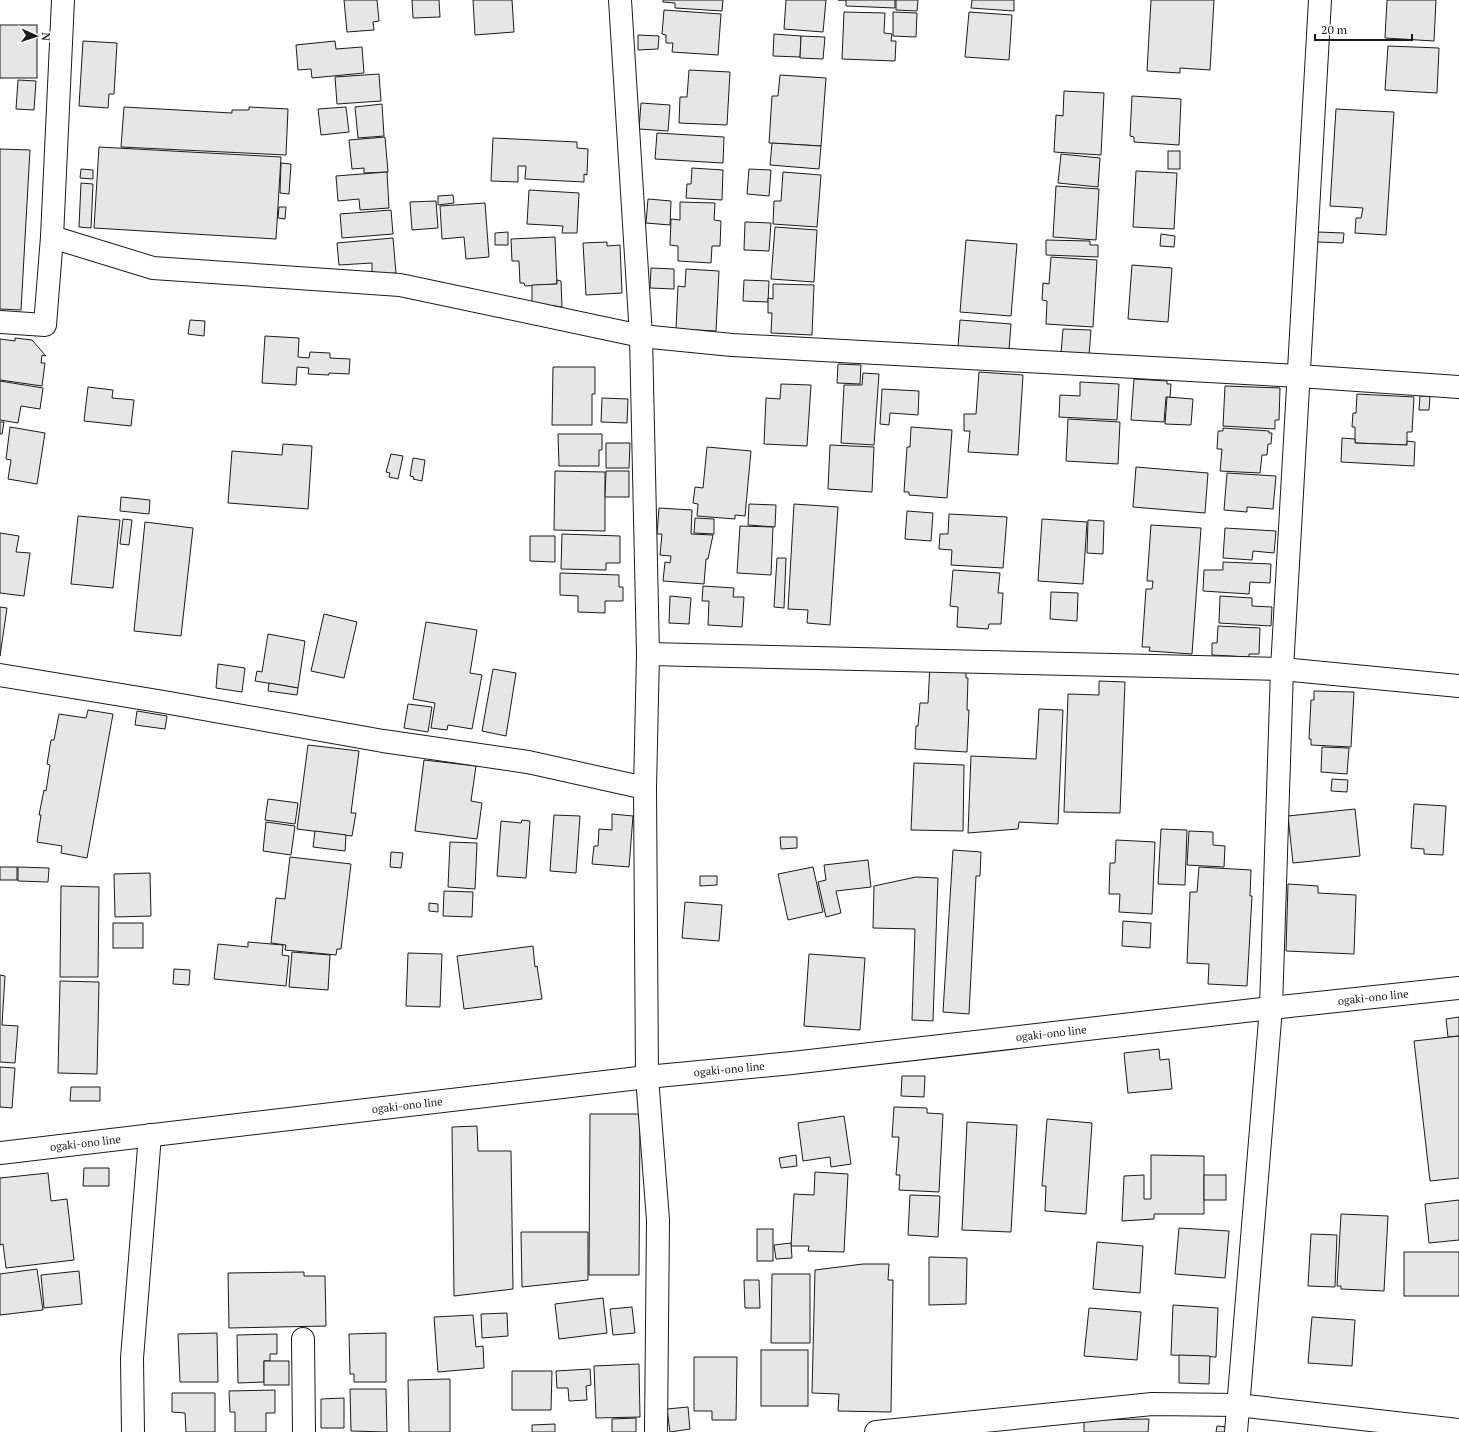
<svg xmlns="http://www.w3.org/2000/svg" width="1459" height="1432" viewBox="0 0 1459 1432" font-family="'PT Serif',serif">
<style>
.building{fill:#e6e6e6;stroke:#1a1a1a}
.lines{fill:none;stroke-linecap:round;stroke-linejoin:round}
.minor-casing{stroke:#1a1a1a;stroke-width:24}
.major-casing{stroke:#1a1a1a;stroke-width:24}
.minor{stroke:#fff;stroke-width:22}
.major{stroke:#fff;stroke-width:22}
.labels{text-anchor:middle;stroke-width:3;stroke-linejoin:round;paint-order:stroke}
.street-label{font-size:11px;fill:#1a1a1a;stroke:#fff}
</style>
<rect width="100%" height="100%" fill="#fff"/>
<!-- building -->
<g class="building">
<path d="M344,0h33l2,21 -6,1 1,8 -27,2z"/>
<path d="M412,0h27l1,17 -27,1z"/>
<path d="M473,0h39l2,32 -39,3z"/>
<path d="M663,0h60l-1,11 -47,-3v-5l-12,-1z"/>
<path d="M786,0h40l-3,32 -39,-3z"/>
<path d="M838,0h57v8l-49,-2v-6z"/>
<path d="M896,0h22l-1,11 -21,-1z"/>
<path d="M972,0h42v11l-43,-3z"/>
<path d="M1151,0h63l-4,70 -30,-2v5l-33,-2z"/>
<path d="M1387,0h49l-2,41 -49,-3z"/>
<path d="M664,10l57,4 -3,41 -46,-3 1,-9h-7v-8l-4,-1z"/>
<path d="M844,12l41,1 -1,20 8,1 -1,7h5l-1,20 -53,-2z"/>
<path d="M893,12l24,1 -1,24 -23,-1z"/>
<path d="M969,12l43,3 -3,45 -44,-3z"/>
<rect x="0" y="25" width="37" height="53"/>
<path d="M774,34l27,2 -1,21 -27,-1z"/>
<path d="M638,35l21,1 -1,13 -20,1z"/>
<path d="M801,36l24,1 -2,22 -23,-1z"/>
<path d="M83,41l34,2 -3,51h-5l-1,14 -29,-2z"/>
<path d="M335,41l1,8 26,-2 2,26 -52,5 -1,-9 -13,1 -2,-25z"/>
<path d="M1388,46l51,2 -2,45 -52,-3z"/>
<path d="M689,70l41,2 -3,53 -48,-2 1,-26h7z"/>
<path d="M379,74l2,27 -44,3 -2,-27z"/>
<path d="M780,75l46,3 -5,68 -52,-3 3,-47h6z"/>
<path d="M18,80l18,1 -2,29 -18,-1z"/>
<path d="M1064,91l40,2 -3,62 -47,-3 2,-37 7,1z"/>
<path d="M1132,96l49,3 -2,46 -45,-3v-5l-4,-1z"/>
<path d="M641,103l29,2 -2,26 -29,-2z"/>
<path d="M382,104l2,32 -26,2 -3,-31z"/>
<path d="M124,107l108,6v-3h17v-3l39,2 -2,46 -165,-8z"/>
<path d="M346,107l3,25 -28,3 -3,-26z"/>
<path d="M1336,109l58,3 -8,123 -31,-2 1,-15h5l2,-10 -33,-2z"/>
<path d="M657,133l67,4 -1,26 -68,-4z"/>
<path d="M385,137l3,35 -24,1v-5l-12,1 -3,-29z"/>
<path d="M493,138l84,4v6l11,1 -1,26 -3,-1v8l-59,-3 1,-13h-8v16l-27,-1z"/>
<path d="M772,143l49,3 -2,23 -49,-4z"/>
<path d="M99,147l182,10 -5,82 -182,-11z"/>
<path d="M0,149l30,1 -9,160 -21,-1z"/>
<rect x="1168" y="151" width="12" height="18"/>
<path d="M1061,154l39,4 -2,29 -40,-4z"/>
<path d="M281,163l10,1 -2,30 -9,-1z"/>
<path d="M692,168l31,2 -1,30 -36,-2 1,-14h4z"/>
<path d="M81,169l12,1v9l-13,-1z"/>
<path d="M749,169l22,1 -2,26 -22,-2z"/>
<path d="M1136,171l41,2 -3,56 -41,-2z"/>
<path d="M387,172l2,36 -29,2 -1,-11 -21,2 -2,-25z"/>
<path d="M783,172l38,3 -4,52 -44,-3 1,-23h7z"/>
<path d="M81,183l12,1 -2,44 -12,-1z"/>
<path d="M1056,186l43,3 -3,51 -43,-3z"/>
<path d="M529,190l50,3 -2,40h-15l1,-7 -36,-2z"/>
<path d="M453,195l1,8 -16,2v-9z"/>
<path d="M648,199l23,2 -1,24 -24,-2z"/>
<path d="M436,201l2,27 -26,2 -2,-28z"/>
<path d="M680,202l35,1 -1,17 7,1 -1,25h-8l-1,17 -33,-2v-15l-8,-1 1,-26 9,1z"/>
<path d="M485,203l4,54 -23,2 -2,-22 -22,2 -2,-33z"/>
<path d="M279,207h7l-1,12 -7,-1z"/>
<path d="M391,210l2,24 -51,4 -2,-24z"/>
<path d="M745,222l26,1 -2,28 -25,-1z"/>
<path d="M775,227l42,3 -3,52 -43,-3z"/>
<path d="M508,232v13h-13v-12z"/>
<path d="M1318,232l26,1 -1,10 -26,-1z"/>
<path d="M1161,234l14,2 -1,11 -14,-1z"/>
<path d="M555,237l2,47 -32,2 -1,-3h-4l-1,-22h-7l-1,-22z"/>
<path d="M393,238l3,35 -24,2v-12l-33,2 -2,-22z"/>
<path d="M966,240l51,4 -6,72 -51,-4z"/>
<path d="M1046,240l44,1v4h8v12l-52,-2z"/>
<path d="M607,242v4l13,-1 2,48 -36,2 -3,-52z"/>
<path d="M1051,257l46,3 -4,67 -47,-3 1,-23 -5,-1 1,-17 6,1z"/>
<path d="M1132,265l40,3 -4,54 -40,-3z"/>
<path d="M651,268l23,1v20l-24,-1z"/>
<path d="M686,269l33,2 -3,60 -40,-2 2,-43 7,1z"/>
<path d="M557,280l4,1 1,26 -30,-4v-18l25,-1z"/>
<path d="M744,280l25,1 -1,21 -25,-1z"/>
<path d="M773,284l41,1 -2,50 -41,-2 1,-20h-4v-15l5,1z"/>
<path d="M190,320l15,1 -1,15 -16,-2z"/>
<path d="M960,320l51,4 -2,26 -51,-3z"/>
<path d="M1063,329l28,1 -2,25 -28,-1z"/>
<path d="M265,336l34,2 -1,19 11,1 1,-6 20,1v5l20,1 -1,15 -20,-1v2l-21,-1 1,-6 -12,-1 -1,18 -34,-2z"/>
<path d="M15,338l17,2 14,16 -4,-1 -1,8h4l-3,23 -42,-6v-41l15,2z"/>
<path d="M838,364l23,1 -1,19 -23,-1z"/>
<path d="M553,367h42v27h-3v31h-40z"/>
<path d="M979,372l44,3 -5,80 -50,-3 2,-21h-6v-17h12z"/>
<path d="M863,373l16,1 -5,71 -33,-2 3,-58h18z"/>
<path d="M1134,379l33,2v3h4l-1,14 -4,-1 -2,25 -33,-2z"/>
<path d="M0,381l43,7 -3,21 -19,-3 -3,17 -18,-3z"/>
<path d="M1080,382l39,2 -2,36 -58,-3 1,-22 20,1z"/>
<path d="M781,384l30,1 -4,61 -43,-2 2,-46 14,1z"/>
<path d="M1225,386l55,2 -1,32h-4v9l-52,-3z"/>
<path d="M88,387l25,3 -1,8 22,2 -3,26 -47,-5z"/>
<path d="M882,389l37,2 -1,24 -28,-2 -1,12 -9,-1z"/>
<path d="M1357,394l57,3 -2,35h-5v13l-52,-2v-16h-3l1,-14h3z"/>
<path d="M1420,396h10l-1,14h-10z"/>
<path d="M1167,397l26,2 -2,26 -26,-1z"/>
<path d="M602,398l26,1 -1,24 -26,-1z"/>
<path d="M1068,419l52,3 -2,42 -52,-3z"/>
<path d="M0,422h4l-2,12h-2z"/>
<path d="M10,427l35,6 -8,51 -29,-5 3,-19 -5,-1z"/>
<path d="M911,427l41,3 -5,68 -38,-3v-3h-5l3,-45h3z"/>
<path d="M1223,428l46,3v2h3l-1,11h-3l-1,11h-5l-2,18 -40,-2 2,-22h-5l1,-18h5z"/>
<path d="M558,434h44v16h-3v16h-40z"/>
<path d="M1342,438l13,1v4l52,2v-4l8,1 -1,24 -73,-4z"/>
<path d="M606,443h24l-1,25h-23z"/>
<path d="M283,444l29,2 -4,63 -80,-6 4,-52 50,4z"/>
<path d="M830,445l44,2 -2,45 -44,-3z"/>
<path d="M707,447l44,4 -6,65 -10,-1v4l-38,-3 1,-12 -5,-1 2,-16 8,1z"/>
<path d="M391,454l12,2 -5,23 -9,-2 1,-4 -4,-1z"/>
<path d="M413,458l12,2 -3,21 -9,-2 1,-2 -4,-1z"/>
<path d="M1136,467l72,6 -3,40 -72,-6z"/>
<path d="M555,471l50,1v59l-51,-1z"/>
<path d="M606,471h23v26h-24z"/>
<path d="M1227,473l49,3 -3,33 -26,-2v5l-23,-2z"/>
<path d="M121,497l29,3 -1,14 -29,-3z"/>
<path d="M749,504l27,1 -1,22 -27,-2z"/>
<path d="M794,504l44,3 -8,118 -23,-2 1,-13 -20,-1z"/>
<path d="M659,508l33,2 -1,24 22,1 -5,24h-2l-2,25 -41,-3 2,-19 5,1 1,-7 -11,-1 2,-21h-5z"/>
<path d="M907,511l26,2 -2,28 -26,-2z"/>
<path d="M949,514l58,3 -4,51 -52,-3 1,-15 -13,-1 1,-15h8z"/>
<path d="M78,516l42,4 -7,68 -42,-4z"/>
<path d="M695,518l19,1v15l-20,-1z"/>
<path d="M123,519l9,1 -3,25 -9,-1z"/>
<path d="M1042,519l45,3 -4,62 -45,-3z"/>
<path d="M1088,520l16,1 -1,33 -16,-1z"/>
<path d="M145,522l48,6 -12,108 -47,-5z"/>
<path d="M1151,525l50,3 -9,126 -43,-3 1,-4h-8l4,-58h6l1,-8h-6z"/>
<path d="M740,526l33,1 -2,48 -34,-2z"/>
<path d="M1225,528l51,3 -2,22 -21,-2 -1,9 -29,-2z"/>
<path d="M0,533l19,3 -3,16 14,1 -6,43 -24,-3z"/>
<path d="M562,534l58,2v27h-14v7l-45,-1z"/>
<path d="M530,536h25v26l-25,-1z"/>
<path d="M777,558h9l-2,50 -10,-1z"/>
<path d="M1223,562l48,2 -1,19 -20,-1 -1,12 -46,-3 1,-21h19z"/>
<path d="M953,570l47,3 -2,20h5l-2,31h-12l-1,5 -31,-2 1,-20 -8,-1z"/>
<path d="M560,573l59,2v12h4v14h-18v12l-27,-1v-16l-18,-1z"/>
<path d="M703,586l31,2 -1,9h11l-2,30 -34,-2 1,-24h-7z"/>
<path d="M1051,592l27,1 -1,28 -27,-2z"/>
<path d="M670,596l21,2 -2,26 -20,-1z"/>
<path d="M1220,596l32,2v8l20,1 -1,19 -52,-3z"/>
<path d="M0,607l7,1 -7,48z"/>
<path d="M324,614l33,8 -13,56 -33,-7z"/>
<path d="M426,622l51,8 -7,43 12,2 -10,54 -24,-4 -1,5 -16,-2 4,-25 -22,-4z"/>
<path d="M1218,626l42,2 -1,26h-10v3l-37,-2v-12h5z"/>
<path d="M268,634l37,7 -7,47 -43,-7 2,-10 5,1z"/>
<path d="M930,663l36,2v13h2l-1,32h2l-2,42 -52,-3 1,-23h2l2,-23h8z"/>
<path d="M218,664l27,4 -3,24 -26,-4z"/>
<path d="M493,669l23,4 -10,63 -24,-5z"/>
<path d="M1099,681l26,1 -5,131 -56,-1 4,-118 31,1z"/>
<path d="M269,683l29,5 -1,7 -29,-4z"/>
<path d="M1314,691l40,1 -3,55 -40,-2v-6h-2l2,-39h3z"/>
<path d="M408,704l24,3 -4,25 -24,-4z"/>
<path d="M1039,709l24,1 -5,114 -39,-2 -1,7 -50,4 3,-77 65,3z"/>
<path d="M88,710l25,4 -26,144 -26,-5 1,-7 -25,-4 4,-27h-2l5,-25 2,1 4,-26 -3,-1 4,-24h3l5,-26 27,4z"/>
<path d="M137,711l30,5 -2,13 -30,-4z"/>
<path d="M308,745l51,6 -8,62h5l-4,23 -55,-7z"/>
<path d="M1322,747l27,1 -2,26 -26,-2z"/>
<path d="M424,760l52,6 -5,35 11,2 -5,36 -62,-8z"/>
<path d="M914,763l50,2 -1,66 -52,-1z"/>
<path d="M1332,779l16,1 -1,12 -16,-1z"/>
<path d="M268,799l30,4 -3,21 -30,-4z"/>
<path d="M1414,804l32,2 -3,49 -19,-1v-5l-13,-1z"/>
<path d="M1355,809l5,47 -67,7 -5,-47z"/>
<path d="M612,814l21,2 -4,51 -37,-3 2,-18h4l1,-17 13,1z"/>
<path d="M554,815l26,1 -4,57 -26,-2z"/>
<path d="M522,820l8,1 -4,57 -29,-2 4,-55 20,2z"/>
<path d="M266,822l29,4 -4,29 -28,-4z"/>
<path d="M1161,829l26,1 -2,55 -27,-1z"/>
<path d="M315,831l31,4 -1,16 -32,-4z"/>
<path d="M1189,831l24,1v13l12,1 -1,21 -37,-2z"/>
<path d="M780,837h17v11l-16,1z"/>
<path d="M1116,840l39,2 -3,72 -33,-2 1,-18h-11l1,-31h5z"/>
<path d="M450,842l27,1 -2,46 -27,-2z"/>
<path d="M953,850l28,2 -1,24h-4l-7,138 -26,-2z"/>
<path d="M391,852l12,1 -2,15 -11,-1z"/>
<path d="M290,857l61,7 -10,85h-4l-1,6 -51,-5 1,-5 -15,-2 5,-45 9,1z"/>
<path d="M868,860l3,27 -35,4 5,22 -15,4 -8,-35 8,-2 -2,-15z"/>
<rect x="0" y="867" width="17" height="13"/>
<path d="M18,867l31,1 -1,14 -30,-1z"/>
<path d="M813,867l10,45 -35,8 -10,-46z"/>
<path d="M1199,867l52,3 -1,26h2l-5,90 -39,-2 1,-20 -22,-1 3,-71h7z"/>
<path d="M150,873l1,43 -36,1 -1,-43z"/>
<path d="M700,876h17v9l-17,1z"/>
<path d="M916,877l22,1 -5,143 -21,-1 3,-91 -42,-1 1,-42z"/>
<path d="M1288,884l30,2v7l38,2 -2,59 -68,-3z"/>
<path d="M61,886l38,1 -1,90h-38z"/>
<path d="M444,891l29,1 -1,25 -29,-1z"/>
<path d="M685,902l37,3 -3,36 -37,-3z"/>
<path d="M429,903l9,1v8l-9,-1z"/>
<path d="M1123,921l28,2 -1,25 -28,-2z"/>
<rect x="113" y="923" width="30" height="25"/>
<path d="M248,942l35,3 -1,10 7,1 -3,30 -72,-7 4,-35 30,3z"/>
<path d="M533,946l2,21 2,-1 5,33 -78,10 -7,-53z"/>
<path d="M292,952l38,3 -2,35 -39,-3z"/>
<path d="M408,953l34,1 -2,53 -34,-1z"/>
<path d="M809,954l56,4 -5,72 -56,-4z"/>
<path d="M174,969l16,1 -1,15 -16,-1z"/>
<path d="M0,975l5,1 -3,49 16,1 -3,37 -15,-1z"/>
<path d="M60,981l39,1 -2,92 -39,-1z"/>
<path d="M1459,1017v19l-11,1 -2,-18z"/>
<path d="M1459,1036v142l-29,3 -16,-140z"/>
<path d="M1159,1049l1,11 9,-1 3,30 -44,4 -4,-40z"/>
<path d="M0,1067l15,1 -3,40 -12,-1z"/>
<path d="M902,1076h23l-1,21 -23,-1z"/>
<path d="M71,1087h29v14h-30z"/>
<path d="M894,1107l33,1v5l16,1 -4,78 -40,-2 1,-15h-4l3,-38h-7z"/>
<path d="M590,1114h50l-1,161h-50z"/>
<path d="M844,1116l7,48 -20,3 -1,-10 -27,4 -5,-38z"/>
<path d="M1047,1119l45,4 -6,91 -41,-3 1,-25h-4z"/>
<path d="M967,1122l50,3 -6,107 -49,-2z"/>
<path d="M477,1126l1,25h33l2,138 -59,7 -2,-169z"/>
<path d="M796,1155l1,11 -16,2 -2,-10z"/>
<path d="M1151,1155l53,1v58h-50v5l-32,2 2,-45 20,-1v24h7z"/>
<path d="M84,1168h25v18h-26z"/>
<path d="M815,1172l33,2 -4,78 -36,-1 1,-5h-18l3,-52 20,1z"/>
<path d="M48,1173l3,28 16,-2 7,61 -68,8 -3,-24 -3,1v-67z"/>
<rect x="1204" y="1175" width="22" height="25"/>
<path d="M910,1195l30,1 -2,41 -30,-2z"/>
<path d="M1459,1200v40l-30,3 -4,-39z"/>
<path d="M1341,1214l47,2 -4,75 -43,-2v-3h-4z"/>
<path d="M1179,1228l50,3 -4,47 -50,-4z"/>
<rect x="757" y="1229" width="16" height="32"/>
<path d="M521,1232h67v48l-66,7z"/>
<path d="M1311,1234l26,1 -2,52 -27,-1z"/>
<path d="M1097,1242l46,4 -3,47 -47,-4z"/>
<path d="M791,1243l1,15 -16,1 -2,-14z"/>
<rect x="1404" y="1252" width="55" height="44"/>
<path d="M929,1257l38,1 -1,46 -37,1z"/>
<path d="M863,1264h26l-1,16h5l-2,132 -53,-1 1,-17 -27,-1 3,-123z"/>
<path d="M37,1269l6,41 -43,5v-41z"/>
<path d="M79,1271l3,33 -38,4 -3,-33z"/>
<path d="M304,1272v4h21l1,50 -97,2 -1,-55z"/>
<path d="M772,1274h38v69h-39z"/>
<path d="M744,1280h15l1,28h-15z"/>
<path d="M603,1298l4,35 -48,6 -4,-35z"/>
<path d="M1173,1305l45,3 -2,49 -45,-2z"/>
<path d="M632,1307l3,26 -22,2 -3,-26z"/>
<path d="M1089,1308l52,4 -4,48 -53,-4z"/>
<path d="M507,1313l1,23 -26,2 -1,-24z"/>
<path d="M473,1315l3,32 7,-1 1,22 -46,4 -4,-55z"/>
<path d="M1312,1317l43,3 -3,46 -44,-3z"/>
<path d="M217,1333l1,49h-38l-2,-48z"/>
<path d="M386,1333v49h-32v-8h-4l-1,-40z"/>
<path d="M277,1334v20h-7v7h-6v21l-26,1 -1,-48z"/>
<rect x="761" y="1350" width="47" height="56"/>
<path d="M1179,1355l31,1 -1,28 -30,-1z"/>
<path d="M694,1357h43l-1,63h-24v-9h-18z"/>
<rect x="264" y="1361" width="25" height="24"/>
<path d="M639,1364l1,53 -44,1 -2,-52z"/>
<path d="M590,1369l1,16 -5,1 1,14 -18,1 -1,-13h-11l-1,-17z"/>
<path d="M512,1371h40l-1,39h-39z"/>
<path d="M450,1379v53h-41l-1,-52z"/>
<path d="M350,1389h36l1,43 -36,-1z"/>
<path d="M275,1390v23h-9v19h-31v-20h-5l-1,-21z"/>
<path d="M172,1393h43v39h-29l-1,-19 -13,-1z"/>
<path d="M344,1398v30h-23v-29z"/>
<path d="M688,1407l2,22 -20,3 -3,-23z"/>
<path d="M636,1418v14h-24v-13z"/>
<path d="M1149,1419l-1,13h-64v-12z"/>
<path d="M555,1424v8h-23v-7z"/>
<path d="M1217,1426l10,1 -1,5h-10z"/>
</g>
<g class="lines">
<!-- minor casing -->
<g class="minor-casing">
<g id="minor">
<path d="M620,0l21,336 7,318 -3,134 2,289 11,143 -2,212"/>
<path d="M52,237l101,31 247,17 241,51 91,9 567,31 160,11"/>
<path d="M0,322l45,3 7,-88 11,-237"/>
<path d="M648,654l634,15 177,17"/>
<path d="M0,675l164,27 219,39 145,21 117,26"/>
<path d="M303,1339l1,93"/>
<path d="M133,1432l-1,-74 18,-223"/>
<path d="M876,1432l276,-28 85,1 222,25"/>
<path d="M1236,1432l35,-424 11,-339 38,-669"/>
</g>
</g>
<!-- major casing -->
<g class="major-casing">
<g id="major">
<path id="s1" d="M0,1153l647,-76 145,-14 479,-55 188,-20"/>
</g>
</g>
<!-- minor -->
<use href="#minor" class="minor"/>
<!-- major -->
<use href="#major" class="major"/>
</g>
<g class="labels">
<!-- street labels -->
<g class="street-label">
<text dy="4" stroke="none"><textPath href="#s1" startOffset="1382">ogaki-ono line</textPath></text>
<text dy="4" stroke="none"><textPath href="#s1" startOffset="1058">ogaki-ono line</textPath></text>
<text dy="4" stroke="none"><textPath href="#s1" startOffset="734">ogaki-ono line</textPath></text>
<text dy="4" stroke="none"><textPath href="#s1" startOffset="410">ogaki-ono line</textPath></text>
<text dy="4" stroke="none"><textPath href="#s1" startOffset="86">ogaki-ono line</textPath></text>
</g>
</g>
<!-- north arrow -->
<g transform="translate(36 36) rotate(93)" stroke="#ffffff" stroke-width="3" paint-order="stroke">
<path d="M0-3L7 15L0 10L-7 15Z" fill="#1a1a1a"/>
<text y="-6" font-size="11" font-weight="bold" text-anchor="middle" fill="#1a1a1a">N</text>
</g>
<!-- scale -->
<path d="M1315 34v6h97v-6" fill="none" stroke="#1a1a1a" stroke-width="2"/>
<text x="1321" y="34" font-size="12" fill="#1a1a1a" stroke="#ffffff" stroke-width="3" paint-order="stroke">20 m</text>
</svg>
